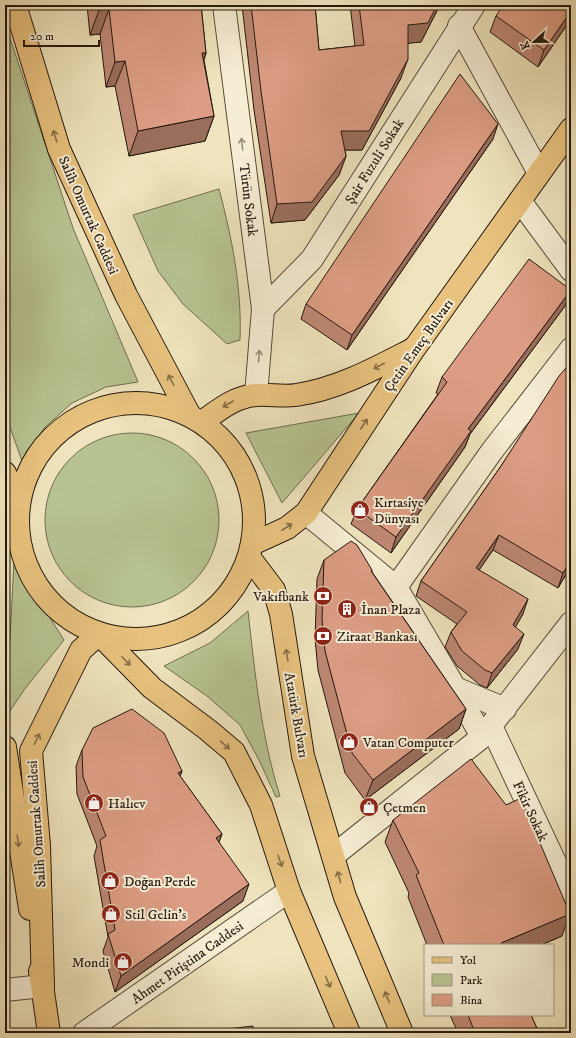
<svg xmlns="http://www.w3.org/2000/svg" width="576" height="1038" viewBox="0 0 576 1038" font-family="'IM FELL DW Pica',serif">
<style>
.green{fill:#b7c492;stroke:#6e6e50}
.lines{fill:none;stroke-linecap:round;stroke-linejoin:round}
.minor-casing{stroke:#584b3a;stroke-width:24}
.major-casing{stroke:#25180e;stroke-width:24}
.minor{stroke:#f5edd4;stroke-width:22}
.major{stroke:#e8c27e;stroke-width:22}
.wall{fill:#bd8772;stroke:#25180e}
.shaded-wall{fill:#9a6e5c;stroke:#25180e}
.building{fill:#dc9d84;stroke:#25180e}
.oneway{stroke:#866d46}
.oneway2{stroke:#978d7b}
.labels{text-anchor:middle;stroke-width:4;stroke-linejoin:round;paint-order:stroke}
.street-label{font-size:14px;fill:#25180e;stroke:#f5edd4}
.poi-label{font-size:14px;fill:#25180e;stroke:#f5edd4;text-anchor:start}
</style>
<rect width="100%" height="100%" fill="#efe4bd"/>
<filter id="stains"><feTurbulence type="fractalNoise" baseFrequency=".005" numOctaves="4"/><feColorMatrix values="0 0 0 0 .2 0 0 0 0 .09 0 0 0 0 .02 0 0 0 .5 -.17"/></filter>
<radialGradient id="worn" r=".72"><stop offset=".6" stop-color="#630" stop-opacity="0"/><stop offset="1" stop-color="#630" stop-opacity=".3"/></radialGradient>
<!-- green -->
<g class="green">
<path d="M5,23l68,205 65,154 -32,5 -34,16 -27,24 -23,34 -17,-48z"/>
<path d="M219,189c13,49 23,99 21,151l-13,4 -44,-40 -25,-33 -25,-56z"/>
<path d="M359,413l-77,90 -36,-70z"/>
<circle cx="132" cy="520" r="87"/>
<path d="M14,561l50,79 -40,50 -18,27z"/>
<path d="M248,611c7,62 13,125 32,185l-4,1 -17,-37 -19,-35 -33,-29 -43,-30 46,-23z"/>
</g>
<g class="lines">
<!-- minor casing -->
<g class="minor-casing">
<g id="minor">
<path d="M224,5l39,304 -7,86"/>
<path d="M459,26l80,147"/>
<path d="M520,201l51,69"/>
<path d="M263,309l49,-50 162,-254"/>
<path d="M306,513l90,74 59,101 50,21"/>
<path d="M396,587l96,-136 79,-102"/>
<path d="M455,688l27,49"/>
<path d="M491,726l80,170"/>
<path d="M333,856l149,-119 89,-114"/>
<path d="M5,990l38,-4"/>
<path d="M84,1033l205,-142"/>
</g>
</g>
<!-- major casing -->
<g class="major-casing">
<g id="major">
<path d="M15,5l44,144 67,146 63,119"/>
<circle cx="136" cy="521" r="118"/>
<path d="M202,422c17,-12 32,-25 54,-27 13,-1 27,2 40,0 42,-6 80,-27 117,-46"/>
<path d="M5,473l6,13 9,9"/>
<path d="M252,544l35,-16 19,-15 108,-164 157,-220"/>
<path d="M249,557l25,33 7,24 22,142 42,141 57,136"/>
<path d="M99,634l53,54 56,42 26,22 27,53 28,86 60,142"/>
<path d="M5,747l25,162"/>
<path d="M40,971l9,62"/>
<path d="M43,986l-4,-140 -8,-95 50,-101 18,-16"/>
</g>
</g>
<!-- minor -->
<use href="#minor" class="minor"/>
<!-- major -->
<use href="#major" class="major"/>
</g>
<!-- wall -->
<g class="wall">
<path d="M87,5h114l5,48 -2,7 10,56 -9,25 -76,15 -14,-70 -9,1 -6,-53 -10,1z"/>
<path d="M242,5h73l4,45 36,-4 -5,-41h90l-19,37 -13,1 -7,35 -39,72h-17l1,6 -7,19 -34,45 -34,3 -17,-113z"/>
<path d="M571,5v14l-33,48 -48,-35 6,-16z"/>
<path d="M493,139l-146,211 -46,-31 5,-15z"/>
<path d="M571,290l-6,16 -95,128 -5,13 -74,106 -40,-29 6,-15 81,-115 -2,-1 6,-16z"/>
<path d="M571,362v204l-13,22 -65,-38 -14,20 44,44 -8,13 3,22 -31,39 -7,-3 -23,-19 -12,-19 6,-15 6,-8 -41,-28 5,-15 80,-115z"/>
<path d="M324,560l48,10v2l94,137 -7,20 -94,71 -20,-27 -27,-103 -3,-31 2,-60z"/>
<path d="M82,750l100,21 -2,5 42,58 -3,8 24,59 -128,91 -12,-41 5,-14 -14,-81 3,-10 -20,-52 -1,-28z"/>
<path d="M393,820l169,116 -21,9h-114l-19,-48 1,-4 -24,-51z"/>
<path d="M450,1015h81l8,18h-81z"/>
</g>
<!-- shaded-wall -->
<g class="shaded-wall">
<path d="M437,5h3l-19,37 -20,2 7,-19z"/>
<path d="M109,9l-9,25 -10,1 9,-25z"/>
<path d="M571,11v8l-33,48 6,-17z"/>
<path d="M202,53h4l-9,25z"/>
<path d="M408,59l-7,19 -39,72h-28l7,-19z"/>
<path d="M125,61l-10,25 -9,1 9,-25z"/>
<path d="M214,116l-9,25 -76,15 9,-25z"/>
<path d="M498,124l-5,15 -146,211 5,-15z"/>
<path d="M346,156l-7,19 -34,45 -34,3 6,-19z"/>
<path d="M571,290l-6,16 -95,128 -5,13 -74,106 5,-16 72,-108z"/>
<path d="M499,535l-6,15 -23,33 6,-15z"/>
<path d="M571,560v6l-13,22 5,-15z"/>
<path d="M528,599l-5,15 -15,26 5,-15z"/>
<path d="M524,634l-6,15 -31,39 5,-15z"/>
<path d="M466,709l-7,20 -94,71 8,-20z"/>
<path d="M182,771l-6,16 2,-14z"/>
<path d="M222,834l-6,16v-12z"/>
<path d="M249,884l-6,17 -128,91 6,-16z"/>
<path d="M570,914l-8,22 -21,9h-41l1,-2z"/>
</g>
<!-- building -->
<g class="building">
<path d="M99,5h102l5,48h-4l12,63 -76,15 -13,-70 -10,1 -6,-53 -10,1z"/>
<path d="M251,5h64l4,45 45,-5 -5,-40h78l-9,18 -20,2v34l-39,72h-28l5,25 -34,46 -35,2 -16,-113z"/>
<path d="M503,5h68v6l-27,39 -48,-34z"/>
<path d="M460,74l38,50 -146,211 -46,-31z"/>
<path d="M529,259l42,31 -103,139 3,2 -75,106 -39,-28 90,-127 -5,-5z"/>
<path d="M571,362v198l-8,13 -64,-38 -23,33 52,31 -15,26 11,9 -32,39 -7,-3 -23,-19 -11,-19 16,-20 -46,-31 80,-115 58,-90z"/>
<path d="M351,541l6,4 15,25 -1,1 95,138 -93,71 -21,-27 -27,-102 -3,-32 2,-59z"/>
<path d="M132,709l32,24 18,38 -4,2 44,61 -6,4 33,46 -128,92 -13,-42 7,-4 -15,-90 6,-4 -23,-59 -1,-27 11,-22z"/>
<path d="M471,759l35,46 15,-7 49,116 -69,29 1,2h-58l-28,-70 3,-2 -26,-53z"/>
<path d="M468,1015h63l8,18h-64z"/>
<path d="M253,1026v7h-61z"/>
</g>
<!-- one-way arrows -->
<defs><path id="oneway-shaft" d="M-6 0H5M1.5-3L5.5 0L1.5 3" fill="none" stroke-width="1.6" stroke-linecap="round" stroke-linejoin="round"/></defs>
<g class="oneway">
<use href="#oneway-shaft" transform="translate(55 136) rotate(-107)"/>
<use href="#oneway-shaft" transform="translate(379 366) rotate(153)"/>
<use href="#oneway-shaft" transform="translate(171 380) rotate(-118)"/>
<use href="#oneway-shaft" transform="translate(228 404) rotate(150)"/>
<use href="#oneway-shaft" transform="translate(364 424) rotate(-57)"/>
<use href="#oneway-shaft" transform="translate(287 527) rotate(-33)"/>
<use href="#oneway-shaft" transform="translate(287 655) rotate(-99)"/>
<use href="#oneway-shaft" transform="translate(126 661) rotate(45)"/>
<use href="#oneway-shaft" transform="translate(37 739) rotate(-63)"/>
<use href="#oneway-shaft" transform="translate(225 745) rotate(41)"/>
<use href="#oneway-shaft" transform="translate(18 841) rotate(82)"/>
<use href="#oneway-shaft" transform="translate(280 861) rotate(71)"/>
<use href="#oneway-shaft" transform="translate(339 877) rotate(-106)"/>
<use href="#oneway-shaft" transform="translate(328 982) rotate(67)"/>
<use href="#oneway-shaft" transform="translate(387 997) rotate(-113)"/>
</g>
<g class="oneway2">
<use href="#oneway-shaft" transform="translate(242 144) rotate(-97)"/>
<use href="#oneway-shaft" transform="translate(259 356) rotate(-85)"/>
</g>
<!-- icons -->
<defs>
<g id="shop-disc" transform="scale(1)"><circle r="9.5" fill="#8f2418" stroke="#f5edd4"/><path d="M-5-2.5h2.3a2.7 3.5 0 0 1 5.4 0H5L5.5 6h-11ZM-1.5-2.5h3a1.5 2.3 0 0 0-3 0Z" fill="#fff"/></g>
<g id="bank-disc" transform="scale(1)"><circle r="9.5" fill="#8f2418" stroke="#f5edd4"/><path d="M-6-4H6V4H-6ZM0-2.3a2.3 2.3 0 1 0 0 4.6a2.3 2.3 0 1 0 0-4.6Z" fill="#fff"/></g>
<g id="building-disc" transform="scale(1)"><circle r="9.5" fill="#8f2418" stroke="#f5edd4"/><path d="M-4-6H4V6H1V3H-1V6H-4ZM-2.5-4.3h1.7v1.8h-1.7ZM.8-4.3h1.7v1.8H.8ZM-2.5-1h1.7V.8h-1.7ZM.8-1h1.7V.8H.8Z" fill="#fff"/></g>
</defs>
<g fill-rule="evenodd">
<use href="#shop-disc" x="360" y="510"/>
<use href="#bank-disc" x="323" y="596"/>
<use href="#building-disc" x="347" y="609"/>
<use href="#bank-disc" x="323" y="636"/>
<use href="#shop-disc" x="349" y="742"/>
<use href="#shop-disc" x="94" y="803"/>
<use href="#shop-disc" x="369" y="807"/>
<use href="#shop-disc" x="110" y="881"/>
<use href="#shop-disc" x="111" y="914"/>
<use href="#shop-disc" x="123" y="962"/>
</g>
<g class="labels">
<!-- street labels -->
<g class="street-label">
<text transform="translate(374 161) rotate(-58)" y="5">Şair Fuzuli Sokak</text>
<text transform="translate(249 200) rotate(83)" y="5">Türün Sokak</text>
<text transform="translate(89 215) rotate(66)" y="5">Salih Omurtak Caddesi</text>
<text transform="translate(418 345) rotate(-55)" y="5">Çetin Emeç Bulvarı</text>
<text transform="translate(297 715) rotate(80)" y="5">Atatürk Bulvarı</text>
<text transform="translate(531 811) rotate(65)" y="5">Fikir Sokak</text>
<text transform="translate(36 824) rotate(-94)" y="5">Salih Omurtak Caddesi</text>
<text transform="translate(187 962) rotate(-35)" y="5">Ahmet Piriştina Caddesi</text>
</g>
<!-- poi labels -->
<g class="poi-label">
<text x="374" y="507">Kırtasiye<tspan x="374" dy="16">Dünyası</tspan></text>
<text x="309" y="601" text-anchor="end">Vakıfbank</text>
<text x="361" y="614">İnan Plaza</text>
<text x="337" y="641">Ziraat Bankası</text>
<text x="363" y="747">Vatan Computer</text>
<text x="108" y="808">Halıev</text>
<text x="383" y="812">Çetmen</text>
<text x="124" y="886">Doğan Perde</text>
<text x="125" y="919">Stil Gelin's</text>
<text x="109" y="967" text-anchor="end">Mondi</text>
</g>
</g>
<!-- margin -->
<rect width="576" height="1038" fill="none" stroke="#efe4bd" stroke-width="20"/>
<rect x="6" y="6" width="564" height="1026" fill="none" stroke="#25180e" stroke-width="2"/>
<rect x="10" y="10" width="556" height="1018" fill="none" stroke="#25180e"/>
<!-- legend -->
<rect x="424" y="944" width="130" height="72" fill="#f5edd4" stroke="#a29885"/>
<rect x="432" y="957" width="20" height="6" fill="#e8c27e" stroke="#a29885"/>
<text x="460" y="964" font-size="12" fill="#25180e">Yol</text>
<rect x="432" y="974" width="20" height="12" fill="#b7c492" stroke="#a29885"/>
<text x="460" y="984" font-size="12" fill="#25180e">Park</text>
<rect x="432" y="994" width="20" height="12" fill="#dc9d84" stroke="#a29885"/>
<text x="460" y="1004" font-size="12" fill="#25180e">Bina</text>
<!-- north arrow -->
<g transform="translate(534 42) rotate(248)" stroke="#f5edd4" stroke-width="3" paint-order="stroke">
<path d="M0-3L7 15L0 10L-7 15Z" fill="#25180e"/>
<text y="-6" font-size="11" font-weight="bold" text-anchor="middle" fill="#25180e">K</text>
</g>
<!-- scale -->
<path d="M24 40v6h75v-6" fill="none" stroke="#25180e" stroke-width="2"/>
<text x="30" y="40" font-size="12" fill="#25180e" stroke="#f5edd4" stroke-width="3" paint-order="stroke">20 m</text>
<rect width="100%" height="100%" filter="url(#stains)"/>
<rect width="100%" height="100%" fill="url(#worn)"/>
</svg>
